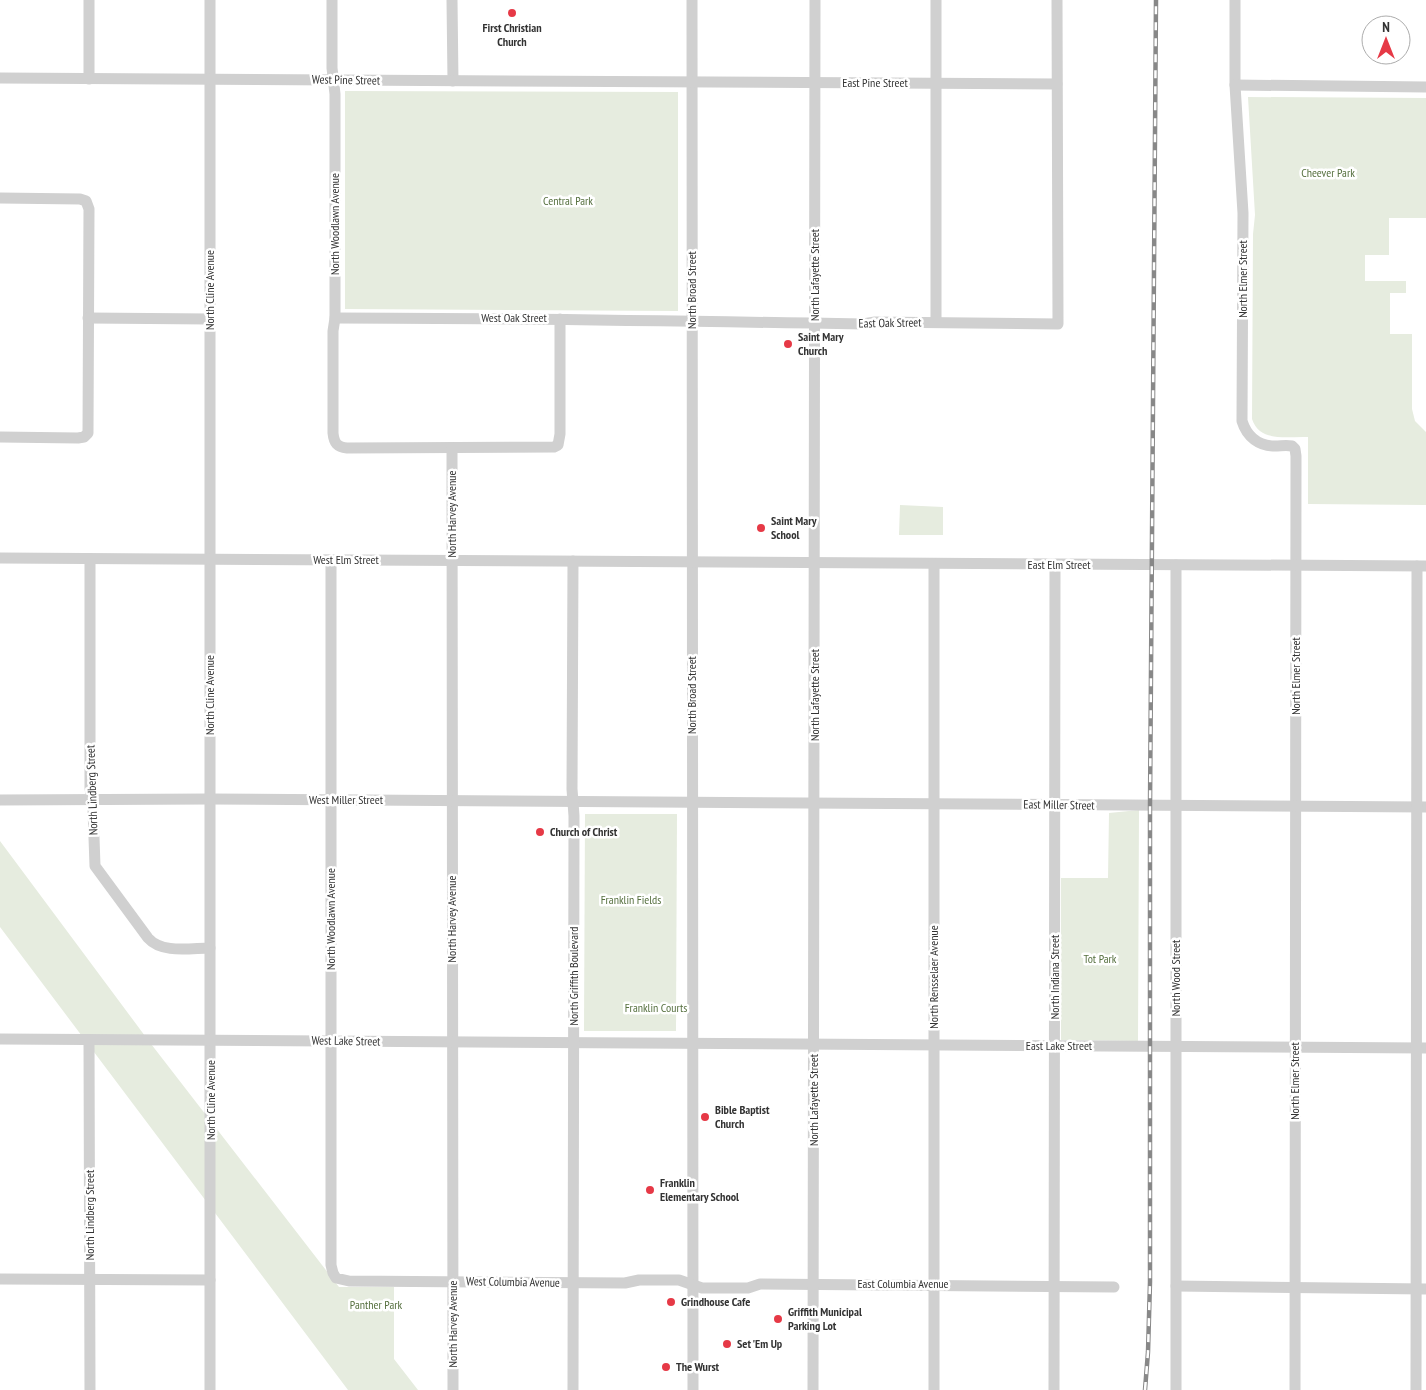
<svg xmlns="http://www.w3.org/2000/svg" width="1426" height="1390" viewBox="0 0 1426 1390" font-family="'PT Sans Narrow',sans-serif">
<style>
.green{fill:#e6ecdf}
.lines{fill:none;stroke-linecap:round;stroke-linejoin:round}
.minor{stroke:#d0d0d0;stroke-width:11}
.rail-casing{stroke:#888;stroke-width:4.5}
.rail{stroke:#fff;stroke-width:2.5;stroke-dasharray:8;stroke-linecap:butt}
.poi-dot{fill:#e63946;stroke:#fff;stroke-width:2}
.labels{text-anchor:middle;stroke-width:5;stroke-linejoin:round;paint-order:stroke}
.poi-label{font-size:12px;font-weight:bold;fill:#333;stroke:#fff;text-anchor:start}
.street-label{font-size:12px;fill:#333;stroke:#fff}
.park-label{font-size:12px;fill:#56703f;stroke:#fff}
</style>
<rect width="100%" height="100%" fill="#fff"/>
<!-- green -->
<g class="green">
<path d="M345,91l333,1v219l-333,-2z"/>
<path d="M1248,97l178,1v120h-37v37h-24v26h41v12h-16v41h22v75l3,12 11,11v73l-118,-1v-67c-21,-1 -48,6 -56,-18l1,-185 2,-19z"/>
<path d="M900,505l43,2v28h-44z"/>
<path d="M1139,810l-1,231 -77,-1v-162h47l1,-65z"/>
<path d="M585,814h92l-1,217h-92z"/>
<path d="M0,841l148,199 191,247h55v72l24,31h-70l-348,-463z"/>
</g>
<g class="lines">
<!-- minor -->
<g class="minor">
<path d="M89,0v79"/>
<path d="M210,0v1390"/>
<path d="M332,0v68l3,26v224l-2,13v102c1,10 4,14 14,15l207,-1 4,-2 2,-11v-115"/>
<path d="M452,0l1,81"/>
<path d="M692,0l1,1390"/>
<path d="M1235,0v85l8,128 -1,208c5,16 17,25 33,25 6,0 11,-1 17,0l3,3 1,7 -1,934"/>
<path d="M0,78l1057,6"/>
<path d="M1235,85l191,2"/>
<path d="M0,198l80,1 6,2 3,8 -1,224 -4,4 -6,1 -78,-1"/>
<path d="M88,318l122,1"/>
<path d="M335,318c176,0 352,3 528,6l12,-2 183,2 -1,-324"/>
<path d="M936,322v-322"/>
<path d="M452,448l1,942"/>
<path d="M0,558l1426,8"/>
<path d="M90,559v229l3,21 2,57 53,72c14,16 43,10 62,10"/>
<path d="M331,560v705l2,8 3,5 13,3 276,2 14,-3h40l23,8h46l12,-4 354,3"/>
<path d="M0,800l210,-1 1216,8"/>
<path d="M0,1039l1426,9"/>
<path d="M89,1040l1,350"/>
<path d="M0,1279l210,1"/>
<path d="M1176,1286l250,3"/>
<path d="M573,1390l1,-574 -2,-27 1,-228"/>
<path d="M813,1390l2,-1390"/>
<path d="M934,1390v-826"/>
<path d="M1054,1390l1,-825"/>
<path d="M1176,1390v-825"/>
<path d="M1416,1390l1,-824"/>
</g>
<!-- rail casing -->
<g class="rail-casing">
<path id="rail" d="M1145,1390l3,-38 2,-70v-476l6,-806"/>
</g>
<!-- rail -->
<use href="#rail" class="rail"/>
</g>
<!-- markers -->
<g class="poi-dot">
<circle cx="512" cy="13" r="5"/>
<circle cx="788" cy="344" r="5"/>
<circle cx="761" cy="528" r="5"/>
<circle cx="540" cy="832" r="5"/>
<circle cx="705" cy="1117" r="5"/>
<circle cx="650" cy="1190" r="5"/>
<circle cx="671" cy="1302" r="5"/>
<circle cx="778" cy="1319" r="5"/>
<circle cx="727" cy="1344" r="5"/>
<circle cx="666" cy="1367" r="5"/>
</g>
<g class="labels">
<!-- poi labels -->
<g class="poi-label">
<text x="512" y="32" text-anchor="middle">First Christian<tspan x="512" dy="14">Church</tspan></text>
<text x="798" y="341">Saint Mary<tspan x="798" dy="14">Church</tspan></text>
<text x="771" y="525">Saint Mary<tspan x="771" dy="14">School</tspan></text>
<text x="550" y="836">Church of Christ</text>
<text x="715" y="1114">Bible Baptist<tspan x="715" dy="14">Church</tspan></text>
<text x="660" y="1187">Franklin<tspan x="660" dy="14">Elementary School</tspan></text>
<text x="681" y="1306">Grindhouse Cafe</text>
<text x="788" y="1316">Griffith Municipal<tspan x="788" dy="14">Parking Lot</tspan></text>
<text x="737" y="1348">Set 'Em Up</text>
<text x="676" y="1371">The Wurst</text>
</g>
<!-- street labels -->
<g class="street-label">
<text transform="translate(346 80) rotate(1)" y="4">West Pine Street</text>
<text x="875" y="87">East Pine Street</text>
<text transform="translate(335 224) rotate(-90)" y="4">North Woodlawn Avenue</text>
<text transform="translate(815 275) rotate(-90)" y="4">North Lafayette Street</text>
<text transform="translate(1243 279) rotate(-90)" y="4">North Elmer Street</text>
<text transform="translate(210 290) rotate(-90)" y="4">North Cline Avenue</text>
<text transform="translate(692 290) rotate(-90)" y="4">North Broad Street</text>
<text x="514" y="322">West Oak Street</text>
<text transform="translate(890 323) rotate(-1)" y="4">East Oak Street</text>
<text transform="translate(452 514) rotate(-90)" y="4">North Harvey Avenue</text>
<text x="346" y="564">West Elm Street</text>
<text x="1059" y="569">East Elm Street</text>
<text transform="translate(1296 676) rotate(-90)" y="4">North Elmer Street</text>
<text transform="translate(210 695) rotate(-90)" y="4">North Cline Avenue</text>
<text transform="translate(692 695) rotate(-90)" y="4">North Broad Street</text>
<text transform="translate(815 695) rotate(-90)" y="4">North Lafayette Street</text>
<text transform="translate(92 790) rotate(-92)" y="4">North Lindberg Street</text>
<text x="346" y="804">West Miller Street</text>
<text transform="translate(1059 805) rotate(1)" y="4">East Miller Street</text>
<text transform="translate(331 919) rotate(-90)" y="4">North Woodlawn Avenue</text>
<text transform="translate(452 919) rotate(-90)" y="4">North Harvey Avenue</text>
<text transform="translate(574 976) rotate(-90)" y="4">North Griffith Boulevard</text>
<text transform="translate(934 977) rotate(-90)" y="4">North Rensselaer Avenue</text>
<text transform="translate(1055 977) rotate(-90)" y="4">North Indiana Street</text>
<text transform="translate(1176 978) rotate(-90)" y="4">North Wood Street</text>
<text transform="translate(346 1041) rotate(1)" y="4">West Lake Street</text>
<text x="1059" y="1050">East Lake Street</text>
<text transform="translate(1295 1081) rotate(-90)" y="4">North Elmer Street</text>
<text transform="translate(211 1100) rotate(-90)" y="4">North Cline Avenue</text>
<text transform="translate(814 1100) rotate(-90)" y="4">North Lafayette Street</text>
<text transform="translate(90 1215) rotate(-90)" y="4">North Lindberg Street</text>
<text transform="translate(513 1282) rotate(1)" y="4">West Columbia Avenue</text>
<text x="903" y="1288">East Columbia Avenue</text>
<text transform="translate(453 1324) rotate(-90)" y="4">North Harvey Avenue</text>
</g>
<!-- park labels -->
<g class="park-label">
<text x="1328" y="177">Cheever Park</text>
<text x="568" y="205">Central Park</text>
<text x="631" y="904">Franklin Fields</text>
<text x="1100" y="963">Tot Park</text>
<text x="656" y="1012">Franklin Courts</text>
<text x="376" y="1309">Panther Park</text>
</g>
</g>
<!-- north arrow -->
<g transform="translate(1386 40)"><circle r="24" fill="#ffffff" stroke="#adadad"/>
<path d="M0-4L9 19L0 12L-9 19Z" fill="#e63946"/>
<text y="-8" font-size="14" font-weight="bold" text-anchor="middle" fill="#333333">N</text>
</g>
</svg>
